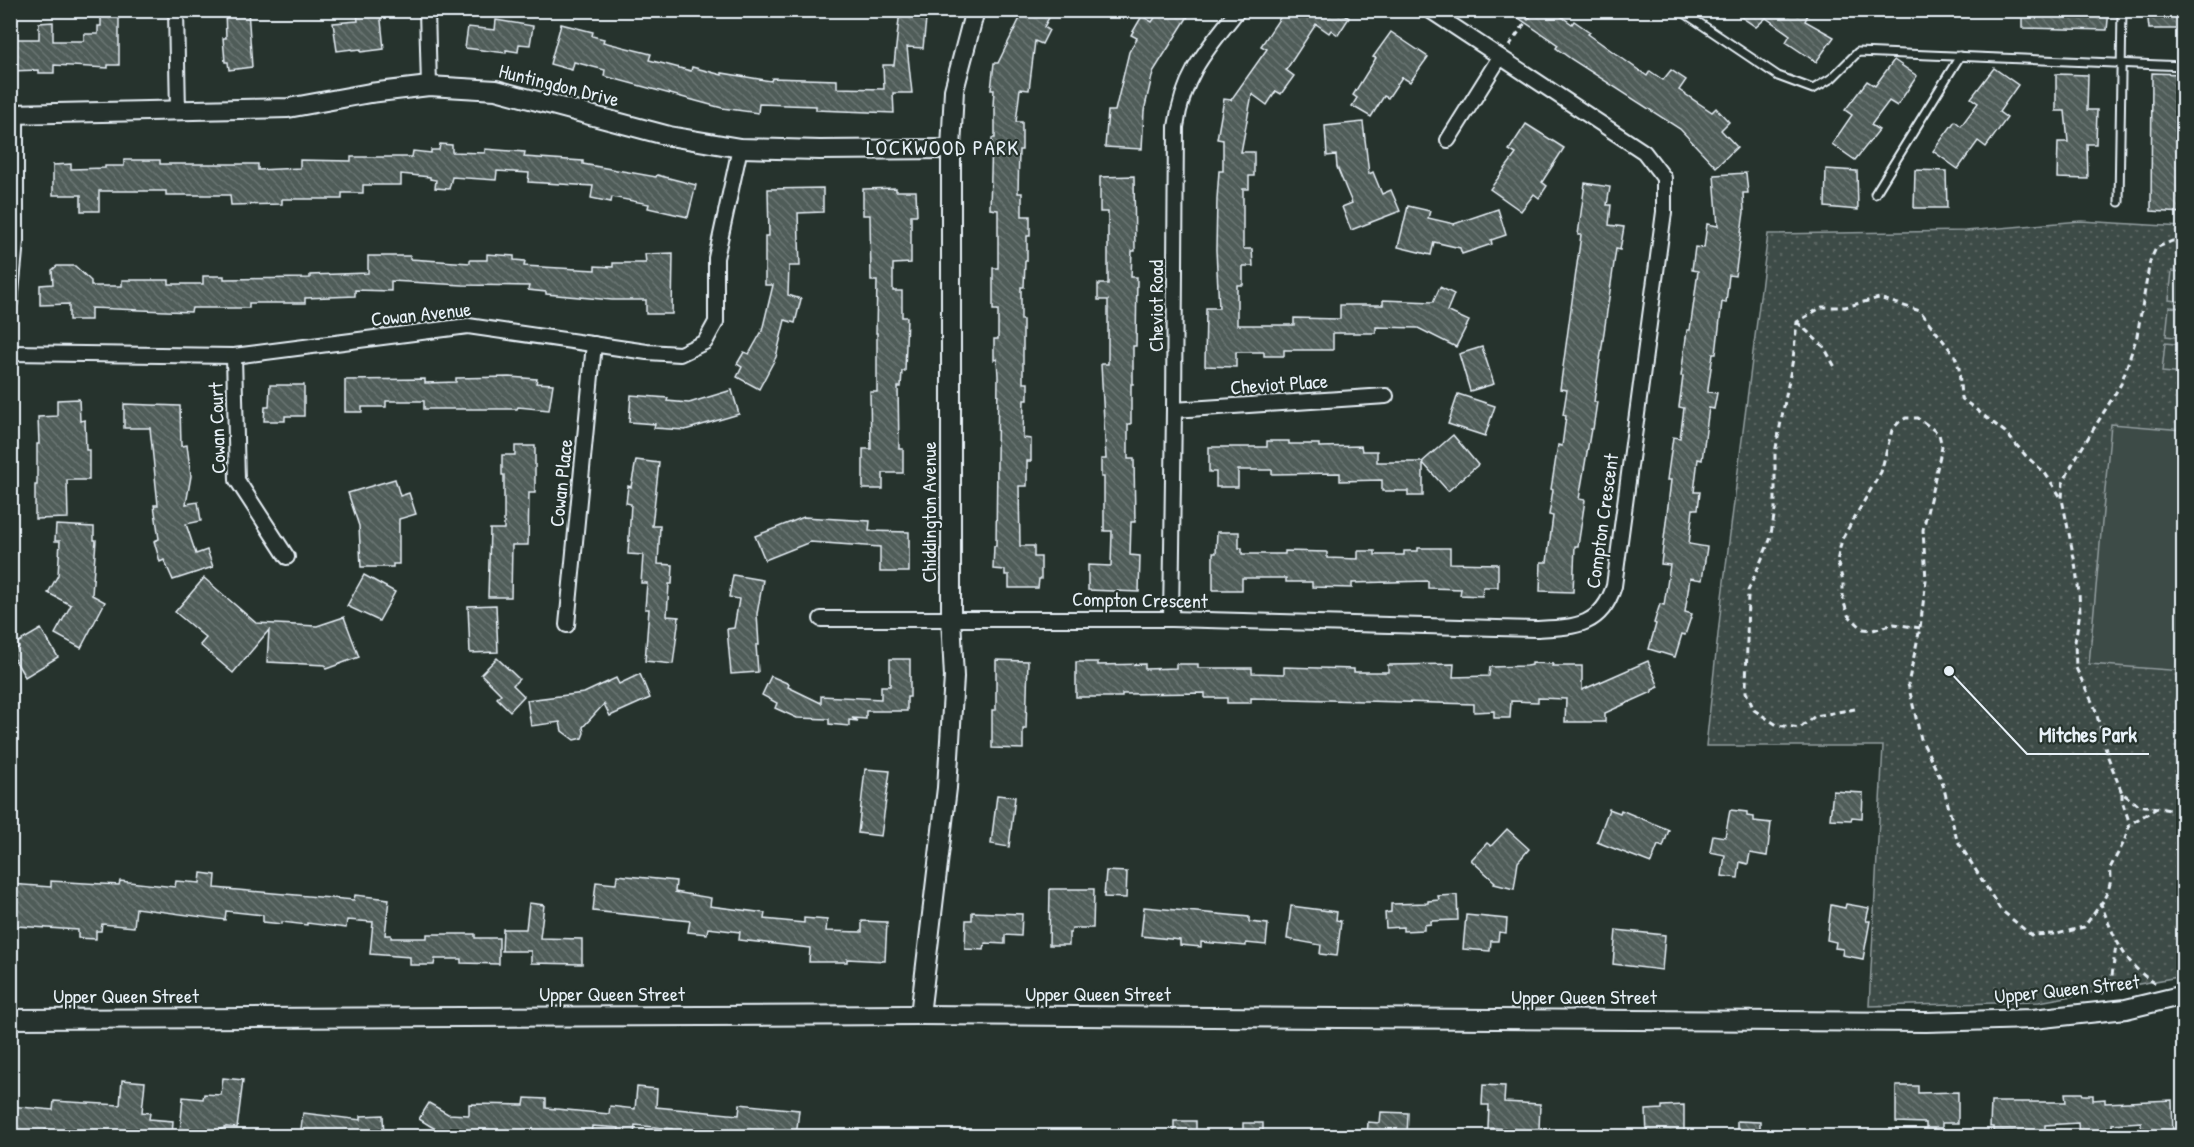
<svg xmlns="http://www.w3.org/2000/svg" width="2194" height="1147" viewBox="0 0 2194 1147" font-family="'Patrick Hand',sans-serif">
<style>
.park{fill:url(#park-dots);stroke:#939ea0;stroke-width:1.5}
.garden{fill:#3e4b47;stroke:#939ea0;stroke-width:1.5}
.building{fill:url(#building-back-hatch);stroke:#e8f1f8;stroke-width:1.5}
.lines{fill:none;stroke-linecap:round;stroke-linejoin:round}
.service-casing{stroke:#e8f1f8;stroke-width:11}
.minor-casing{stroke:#e8f1f8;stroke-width:18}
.tertiary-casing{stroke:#e8f1f8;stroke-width:22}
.path{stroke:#e8f1f8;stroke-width:3;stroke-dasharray:6 4.5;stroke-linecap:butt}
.service{stroke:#26332d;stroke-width:7}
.minor{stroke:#26332d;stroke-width:14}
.tertiary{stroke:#26332d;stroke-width:18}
.labels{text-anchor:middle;stroke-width:4.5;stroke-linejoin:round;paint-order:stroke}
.street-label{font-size:20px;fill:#e8f1f8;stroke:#26332d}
.neighbourhood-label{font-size:21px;letter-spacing:1.5px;fill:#e8f1f8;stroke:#26332d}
.leader{fill:none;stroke:#e8f1f8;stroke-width:2}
.callout-dot{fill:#e8f1f8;stroke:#26332d;stroke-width:2}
.callout-label{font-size:21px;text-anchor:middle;font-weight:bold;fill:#e8f1f8;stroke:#26332d;stroke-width:4.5;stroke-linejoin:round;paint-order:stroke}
</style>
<defs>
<pattern id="park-dots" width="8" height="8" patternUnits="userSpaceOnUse" patternTransform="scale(1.5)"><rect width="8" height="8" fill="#3e4b47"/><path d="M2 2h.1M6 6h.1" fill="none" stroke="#5a6562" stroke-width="1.8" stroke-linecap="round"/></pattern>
<pattern id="building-back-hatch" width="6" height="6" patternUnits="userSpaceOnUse" patternTransform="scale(1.5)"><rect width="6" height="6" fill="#505c59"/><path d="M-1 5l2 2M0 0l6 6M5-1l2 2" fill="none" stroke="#697472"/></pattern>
</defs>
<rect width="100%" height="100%" fill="#26332d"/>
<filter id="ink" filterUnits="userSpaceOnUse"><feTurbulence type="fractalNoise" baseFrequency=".0167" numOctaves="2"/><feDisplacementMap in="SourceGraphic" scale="12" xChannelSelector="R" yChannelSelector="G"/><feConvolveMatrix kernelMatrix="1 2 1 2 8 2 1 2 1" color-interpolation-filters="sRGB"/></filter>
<g filter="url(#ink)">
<!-- park -->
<path class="park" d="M2081,221l102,6v749l-144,26 -170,4 14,-260h-177l16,-149 46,-363 198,-3z"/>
<!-- garden -->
<g class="garden">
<path d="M2172,271l11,1v30l-14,-2z"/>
<path d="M2169,307l14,1v30l-17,-2z"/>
<path d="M2165,343l18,2v29l-21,-2z"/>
<path d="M2111,424l72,6v241l-94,-7z"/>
</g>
<!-- building -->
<g class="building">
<path d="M101,10h18v55h-11v3l-54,-3v8h-15v-3l-29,1v-32h29v-16l14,-1v19h31v-7h14v-8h3z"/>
<path d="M225,10h23l4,57 -23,3 -1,-8h-3l-2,-24h3z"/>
<path d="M900,10h27l-4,38 -16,-1 5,46h-19l1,20 -78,-3v-4l-57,-2 -1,9 -36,-5 -118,-32 1,-6 -31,-8 -2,8 -22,-6 11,-40 32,8 -1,4 12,3 -1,3 48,12 -2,6 42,11 1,-4 30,8v-2l49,8 1,-3 65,2v8l47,1 -1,-24h11z"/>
<path d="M1024,10h29l-9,17 5,3 -7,14 -7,-3 -6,49 -9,-1 -4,33h6v28h-3l-1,43h4v23h8v20h-3v25h-2l-1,26h-3v33h2v63h5v17h-4l-1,38 8,1v22h-4v25h-8l1,60h14v11h7v22h-2l-1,9h-29v-13h-4v-5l-12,-1 1,-23h2l2,-170 -1,-17 -3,1v-21h4v-29h-5v-42h5v-58l-8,-1 2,-71h3v-32h-2l1,-16h-3l3,-27h4z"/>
<path d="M1160,10h32l-39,62 -9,39 -2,38 -37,-2 3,-36h7l14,-59 8,-14 -6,-3 11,-19 10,6z"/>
<path d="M1285,10h53l11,8 -11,17 -7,-5 -2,3 -13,-9 -30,46 8,6 -13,18 -5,-3 -9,14 -15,-11 -11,58h13v24h-5v13h-6v60h9l1,17h-10v19h-6v40h57v-7l46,1v-14h43v-5l50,2 7,-15 14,7 -7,17 22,10 -13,26 -38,-19 -42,-1v6h-43v17h-49v6h-20v-4h-28v15l-31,-1 1,-58h13l-3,-58 1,-51 2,-28h4v-31l-6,-1 7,-40 7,1 36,-51 -6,-3z"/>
<path d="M1507,10h45l20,14 2,-3 16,11 -2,2 59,42 3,-5 13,9 8,-10 15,10 -7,10 33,22 4,-4 13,14 -8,8 16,17 -21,20 -36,-38 -109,-70 -15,-11 2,-3z"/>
<path d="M1731,10h79l-5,11 29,16 -18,25 -30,-20 4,-7 -24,-17 -10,9z"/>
<path d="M2022,10h87l-2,20 -85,-2z"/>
<path d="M2147,10h37v19h-35z"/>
<path d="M380,11l4,38 -23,3v-3l-9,1v-1l-15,2 -4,-28 25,-2 -1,-8z"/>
<path d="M496,20l37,6 -3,19 -11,-1 -1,8 -12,-2v3l-41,-5 3,-21 27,3z"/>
<path d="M1391,32l37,25 -18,25 -8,-5 -14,21 -4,-2 -13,21 -19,-11 5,-8 -4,-3 23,-37 -3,-1z"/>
<path d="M1894,60l23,16 -20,30 -8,-5 -18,24 8,5 -24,30 -23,-16 20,-29 -7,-5 22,-29 8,5z"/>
<path d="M1994,68l24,17 -19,27 8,6 -21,29 -8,-6 -20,28 -25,-18 22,-30 6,5 17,-23 -7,-5z"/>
<path d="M2152,73l31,1 1,139 -33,-2z"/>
<path d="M2056,74l32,1 -1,35h10l-1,34h-9l1,35 -31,-1 1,-36h10l-3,-31h-9z"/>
<path d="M1363,122l6,52 4,-2 9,22 9,-4 9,21 -49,19 -9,-23 10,-4 -15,-36 -1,-12 -9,1 -2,-30z"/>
<path d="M1526,124l38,24 -22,34 5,4 -8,12 -5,-4 -13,17 -31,-22 26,-35 -7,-4z"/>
<path d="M440,144l12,1v7l33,1v-4l40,3 -1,5 59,4v3l73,13 1,-2 39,10 -8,32 -40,-9 1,-4 -37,-7 -1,5 -20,-4 2,-12 -65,-4 1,-9 -32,-2 -1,9 -44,-3 -3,12 -14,-1 1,-8 -6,-1v-2l-29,-3v11h-38v8h-21v6h-60v5l-51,1 -1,-10h-64v-4h-67v20h-18v-16h-28v-30l18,-1v5l34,-1v-2h19v-6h36v4h98v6l42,-2v-8l51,1v-4h61l1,-6 18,2v-3h8z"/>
<path d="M1826,169l31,2 1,39 -33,-3z"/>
<path d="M1915,170l31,1 1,37h-33z"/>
<path d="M1746,173l2,20h-5l1,19 -9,64 -6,-1 -3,28 -4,-1 -6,52h-3l-5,35v3l9,1 -3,16 -5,-1 -7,52 -4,-1 -4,33h6l-2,17h-5l-4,35 18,3 -5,33 -12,-2 -5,34 7,2 -7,21 -3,-1 -7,23 -26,-8 7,-25 -2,-1 6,-19 4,1 6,-40 -9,-1 10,-84h-4l6,-43 7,1 4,-30 -5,-1 4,-31h-2l6,-46h3l8,-59 -6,-1 3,-23 9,1 3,-24 11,2 -4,-51z"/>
<path d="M1134,176l1,75h-3l-1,26h6l-1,69h-3v38h-2v40h-3v35h6l1,63h-4l-1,33 10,1 -1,36 -51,-2v-25l23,1 1,-35h-8v-54h-3v-18h5l-5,-95h7v-64h-10v-16h10v-72h-8v-35z"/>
<path d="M1585,183l25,4 -3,18h4l-2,20 15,2 -4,23 -4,-1 -22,153h3l-4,27h-2l-12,70 6,1 -7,46h-3l-2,46 -33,-1 1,-29h6l6,-46 -4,-1 4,-25 -2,-1 7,-44 4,1 4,-30 -3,-1 4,-25 -7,-1 21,-154h-3z"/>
<path d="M823,188v24l-25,1 2,53h-11l-1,29 13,4 -6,24 -10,-3 -9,37 -17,32 -22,-12 5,-10 -5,-3 7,-12 5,2 13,-23 11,-46h-8v-49h4l-1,-47z"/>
<path d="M896,188v3h20l1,24h-6v48l-18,1v27h9v26h5l-2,54h-3l-1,16h-3l1,62h4v24h-20v16h-20v-40h8l-1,-57h7v-59h-1l1,-52h-6l-1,-66h-7v-26z"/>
<path d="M1408,206l22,5 -2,7 26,6 44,-15 8,26 -15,5 1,4 -30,10 -2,-6 -26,-6 -3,13 -33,-8z"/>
<path d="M673,253l-1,61h-26v-14h-34l-66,-6v-2l-18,-2 1,-4 -66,-1 -72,-4v10l-36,-1v6l-50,2v5h-56v5h-57l-1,4 -100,-4v12h-22v-16l-29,1v-20l13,-1 -1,-14 5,-4h18l16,15v5h31v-6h47v4h34v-8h21v3l86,-1v-3l58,-2v-17h42v3l60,4v-3h17v-6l27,2v4l11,1 -1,5 71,4v-4l18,1v-4h33l-1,-9z"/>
<path d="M1482,347l12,37 -24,7 -11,-37z"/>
<path d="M509,377l28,2 -1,4 17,1 -4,26 -31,-3 -1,2h-93v-8h-38v6h-24v5h-17v-32l80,-1v4l31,-1v-4z"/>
<path d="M270,385h34v31h-19v5h-21l1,-14h4z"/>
<path d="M732,390l7,24 -54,16 -31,-2 1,-4 -26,-2 2,-27 37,3 -1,3 22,2z"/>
<path d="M1458,394l37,12 -10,30 -37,-12z"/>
<path d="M79,399l1,22 5,-1 1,30h3v30h-22l1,38 -33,1v-34h2v-41h2l-1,-27 19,-1v-16z"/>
<path d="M124,404l56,2 1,40 6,-1 4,31 -5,28 12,-2 3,19 -15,3 10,30 11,-4 6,17 -40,13 -9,-20 -4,2 -6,-21 5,-2 -5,-34h4l-8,-77h-26z"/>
<path d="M1453,435l25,30 -30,26 -25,-28v33h-15v-5h-26v-11l-42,1v-8l-68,1v-4h-34v17h-22v-15h-7v-25h58v-6h22v3h30v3l42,-1 1,5h15v11h45z"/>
<path d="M515,446h20v47h-6l-1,52h-16l-1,52h-23l2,-68h14v-54h-2v-20h13z"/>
<path d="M636,460l23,3 -7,63h8l-2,38 15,1 -1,19h-3l-2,32 12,1 -6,47 -28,-3 4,-52h-4l2,-26h-6l2,-28 -15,-1 3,-50 -5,-1 2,-17 3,1z"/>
<path d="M395,479l5,17 9,-3 7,21 -17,5v45h-6v3h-32l-2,-41 -11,-33z"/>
<path d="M804,517l66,4 -1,10 40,1v40h-29v-25l-70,-5 -45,18 -10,-24z"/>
<path d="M56,525l38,2v13h2l-4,55 13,7 -24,46 -26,-14 16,-29 -23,-12 10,-18 2,-34h-5z"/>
<path d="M1217,532h22v16h3v6h43v-3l42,1v6l31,1v-8h17v4h29v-4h14v-3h32v15l48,1v23h-15l-1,9 -22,-1 1,-6 -33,-1v-7l-76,2v5l-40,-1v-5h-26v-4h-44v12h-29v-37h3z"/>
<path d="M364,575l31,17 -16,29 -32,-15z"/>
<path d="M733,575l30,5 -6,34 2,31h-3l2,27 -27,2 -4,-45 7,-1 5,-29 -10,-2z"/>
<path d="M204,578l52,45 61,3 27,-9 15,40 -33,12 -1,-4 -58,-3 2,-32 -36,43 -33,-28 6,-7 -31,-26z"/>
<path d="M496,605l2,47 -28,1 -2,-47z"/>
<path d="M41,629l17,28 -33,20 -15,-25 9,-5 -2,-4z"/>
<path d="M497,658l22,21 -6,6 11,11 -14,15 -13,-13 4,-4 -20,-20z"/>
<path d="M890,659h20v38h-3v14h-41v8l-14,-1 6,3 -9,-1v6l-20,-2v-5l-32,-1 -22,-10 2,-5 -15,-8 9,-19 18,8 -1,3 33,16v-7l60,3v-13h9z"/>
<path d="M996,660l32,1 -2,68h-3v20l-31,-1v-38h4z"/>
<path d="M1648,661l11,26 -7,3v2l-47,21v9h-40l1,-23 -28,-1v4l-27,-1 -1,17h-16v-7l-20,1v-8l-223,-6v5h-24v-5h-22v-5l-83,1v3h-46v-35h22v3l47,-1v5l31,-1v-4h22v4h54v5l32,1v-7l70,2v3h34v-7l66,-1 -1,13 36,-1 1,-9 36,-1 6,-1v-2l21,1 -1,2h30v24z"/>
<path d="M640,674l10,24 -40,18 -6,-12 -21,23 1,6 -2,5 -8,2 -12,-9 -2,-9 -29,4 -4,-26 57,-7 32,-15 3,6z"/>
<path d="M865,769l25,2 -9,65 -23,-3z"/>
<path d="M1833,791l30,2 -1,25 -10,-1 -1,3 -21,-1z"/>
<path d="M997,795l18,2 -6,50 -18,-3z"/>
<path d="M1609,809l11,4 1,-3 48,20 -6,17 -5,-2 -7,18 -54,-21z"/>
<path d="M1730,810l17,2v4l7,1v4l17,2 -4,33 -17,-3 -2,11 -8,-2 -2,16 -16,-2 3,-21 -15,-3 3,-17 12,2z"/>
<path d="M1507,829l22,20 -11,13 -4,27 -20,-5 1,-2 -24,-22 16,-17 4,3z"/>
<path d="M1106,871l21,1 -1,26 -22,-1z"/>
<path d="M201,873l15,2 -1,13 139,12 1,-5 34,4 -4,36h6v3h36v-4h48v4h24v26l-38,-1v-4h-26l-1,6h-24v-8l-40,-3 3,-32 -26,-2 -1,8 -39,-5v2l-25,-3v2l-19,-2v-7l-37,-4 -1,9 -89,-12 -2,19 -32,-3 -1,7h-5v8l-18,-1v-8l-61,-4v-2l-7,-1v-39l41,3v-6l68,4 1,-4 55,6 1,-6 24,2z"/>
<path d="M617,875l59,6 -1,11 36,6 -1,8 55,7 -1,6 40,4v-5l23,2 -1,11 36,1v-11l25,1 -2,39 -38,-2v3h-38l1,-14 -71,-8 1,-8 -32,-4 -1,6 -19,-2 2,-11 -97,-10 3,-29 20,2z"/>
<path d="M1050,889h44l-1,39h-21l-1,5h-2v12h-20z"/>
<path d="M1457,895l1,25 -27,1v3l-7,1v5l-21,1v-4l-17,1 -1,-15 6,-1v-8l37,-1v-2l11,-1 -1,-4z"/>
<path d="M529,903l15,2 -4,33 42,1v25l-51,-1v-12h-29l1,-22h23z"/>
<path d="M1846,904l23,4 -3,13h4l-7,38 -21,-4 1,-6 -8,-1 1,-6 -9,-2 4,-35 14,3z"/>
<path d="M1291,906l46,6 -1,8 5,1 -4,35 -17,-2 1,-9 -34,-6z"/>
<path d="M1144,907l105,10v5l19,2 -2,21 -20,-2v3l-45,-4v5l-21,-2v-5l-39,-4z"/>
<path d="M972,912l50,2 -1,22 -16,-1v9l-20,-1 -1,7 -19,-1 1,-29h6z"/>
<path d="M1466,915l41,4 -1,14 -7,-1 -1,9h-7l-1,10 -27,-2z"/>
<path d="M1616,930l49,5 -3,35 -49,-6z"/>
<path d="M223,1078l20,2 -6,48 -11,-1 -10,5 -11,-2v5l-25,-3 3,-35 20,2 1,-5 17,1z"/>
<path d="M122,1080l23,2 -3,30 8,1 -1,6 24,2 -1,16h-78l-12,-2 1,-2 -38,-3v6l-35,1v-31l43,4 1,-9 66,4z"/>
<path d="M1483,1085l22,1 -1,16 36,2 -1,26 -51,-2 1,-23h-7z"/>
<path d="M1896,1086h22v7l40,-1v31h-16v5h-16v-5l-30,-1z"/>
<path d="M637,1087l20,2 -1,18 83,8 1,-11 59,6 -3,27h-125l1,-8 -37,-4 -1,12h-16l1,-9 -27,-2 -1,11h-143l-29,-18 10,-16 19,11 21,1v-11l55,1 1,-7 21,1v9l63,6 1,-8 25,3z"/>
<path d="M2065,1093h17l1,2h10v5l12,-1v4l67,-3 1,37h-32v-15l-29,2v13h-33l-1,-14 -33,2v7l-52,-1v-4h-3l1,-25h75z"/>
<path d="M1684,1105v32h-37l-1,-27 16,-1v-3z"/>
<path d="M1381,1112l27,1 -1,24h-40l1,-15 12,1z"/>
<path d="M303,1113l58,7v-4l22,-1 1,22h-84z"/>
<rect x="1174" y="1121" width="22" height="16"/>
<path d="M1737,1121l23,1v15h-23z"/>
<rect x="1243" y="1123" width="20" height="14"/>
</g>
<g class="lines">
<!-- service casing -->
<g class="service-casing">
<g id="service">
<path d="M1680,10l98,66 35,13 19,-11 26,-26 326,14"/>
<path d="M1875,194l85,-138"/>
<path d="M2119,202l3,-192"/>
</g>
</g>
<!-- minor casing -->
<g class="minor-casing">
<g id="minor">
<path d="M176,10l2,102"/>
<path d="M427,10l2,76"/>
<path d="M1448,140l52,-83"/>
<path d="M10,303l6,-62v-127"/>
<path d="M10,353l224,3 234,-30 179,26 33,2 25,-12 11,-20v-64l24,-110"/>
<path d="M234,356l3,124 50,77"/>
<path d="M1174,410l212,-14"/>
<path d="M821,619h350l364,10c38,-2 66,-1 79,-43l50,-374v-34l-20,-26 -215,-142"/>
<path d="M1171,619l3,-209 2,-283c7,-52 30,-77 62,-117"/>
<path d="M567,625l27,-281"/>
</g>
</g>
<!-- tertiary casing -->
<g class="tertiary-casing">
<g id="tertiary">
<path d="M10,114l278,-6 82,-15 59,-7 67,4 173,46 71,12 80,2 131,-1"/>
<path d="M920,1015l27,-227 7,-111 -3,-59v-469l3,-59 21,-80"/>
<path d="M10,1019l910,-4 1006,7 107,-3 93,-10 58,-14"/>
</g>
</g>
<!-- path -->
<g class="path">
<path d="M1509,46l25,-36"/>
<path d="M2184,242l-12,-1 -16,7 -6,13 -13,75 -16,48 -47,77 -11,22 -1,16 13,64 4,30 1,19 -5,30 1,26 19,40 13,49 14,36 16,12 33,5 13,5"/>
<path d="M1797,322l27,25 12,22"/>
<path d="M1920,628l-26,-4 -21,6 -10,-1 -15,-14 -5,-15v-19l-6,-20 5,-22 39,-67 11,-42 7,-8 7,-4h12l21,16 3,13 -19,83 3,50 -6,48 -12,56 13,55 21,42 15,59 43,69 31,26 26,-1 27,-7 19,-26"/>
<path d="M1855,709l-40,7 -15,12 -23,-3 -23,-15 -8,-18 2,-101 22,-51 5,-30v-57l18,-94 4,-37 25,-15h23l34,-9 41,13 35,45 4,12 2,30 44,34 21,24 19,17 17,26"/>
<path d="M2122,793v8l8,23"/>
<path d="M2155,983c-30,-17 -42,-48 -54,-79 7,-12 12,-22 9,-36l14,-26 6,-18 27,-16"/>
<path d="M2102,994l10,-18 4,-31"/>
</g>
<!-- service -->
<use href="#service" class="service"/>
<!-- minor -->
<use href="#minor" class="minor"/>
<!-- tertiary -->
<use href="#tertiary" class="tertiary"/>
</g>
</g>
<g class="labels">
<!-- street labels -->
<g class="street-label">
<text transform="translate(559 85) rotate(14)" y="7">Huntingdon Drive</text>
<text transform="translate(1156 306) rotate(-90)" y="7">Cheviot Road</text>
<text transform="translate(421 314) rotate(-6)" y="7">Cowan Avenue</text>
<text transform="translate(1279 384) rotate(-4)" y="7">Cheviot Place</text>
<text transform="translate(217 428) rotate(-92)" y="7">Cowan Court</text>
<text transform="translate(561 483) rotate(-84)" y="7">Cowan Place</text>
<text transform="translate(929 512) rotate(-90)" y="7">Chiddington Avenue</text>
<text transform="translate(1602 521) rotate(-82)" y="7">Compton Crescent</text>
<text transform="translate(1140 600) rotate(1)" y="7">Compton Crescent</text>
<text transform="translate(2067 989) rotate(-6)" y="7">Upper Queen Street</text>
<text x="612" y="1001">Upper Queen Street</text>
<text x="1098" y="1001">Upper Queen Street</text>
<text x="126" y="1003">Upper Queen Street</text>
<text x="1584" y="1004">Upper Queen Street</text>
</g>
<!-- neighbourhood labels -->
<g class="neighbourhood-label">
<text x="943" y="155">LOCKWOOD PARK</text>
</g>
</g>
<!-- callouts -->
<path class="leader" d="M1949 671L2027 754H2149"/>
<circle class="callout-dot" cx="1949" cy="671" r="6"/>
<g class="callout-label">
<text x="2088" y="742">Mitches Park</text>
</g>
<!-- margin -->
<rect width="2194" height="1147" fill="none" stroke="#26332d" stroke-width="36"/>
<rect x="18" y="18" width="2158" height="1111" fill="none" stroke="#e8f1f8" stroke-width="2" filter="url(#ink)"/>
</svg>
